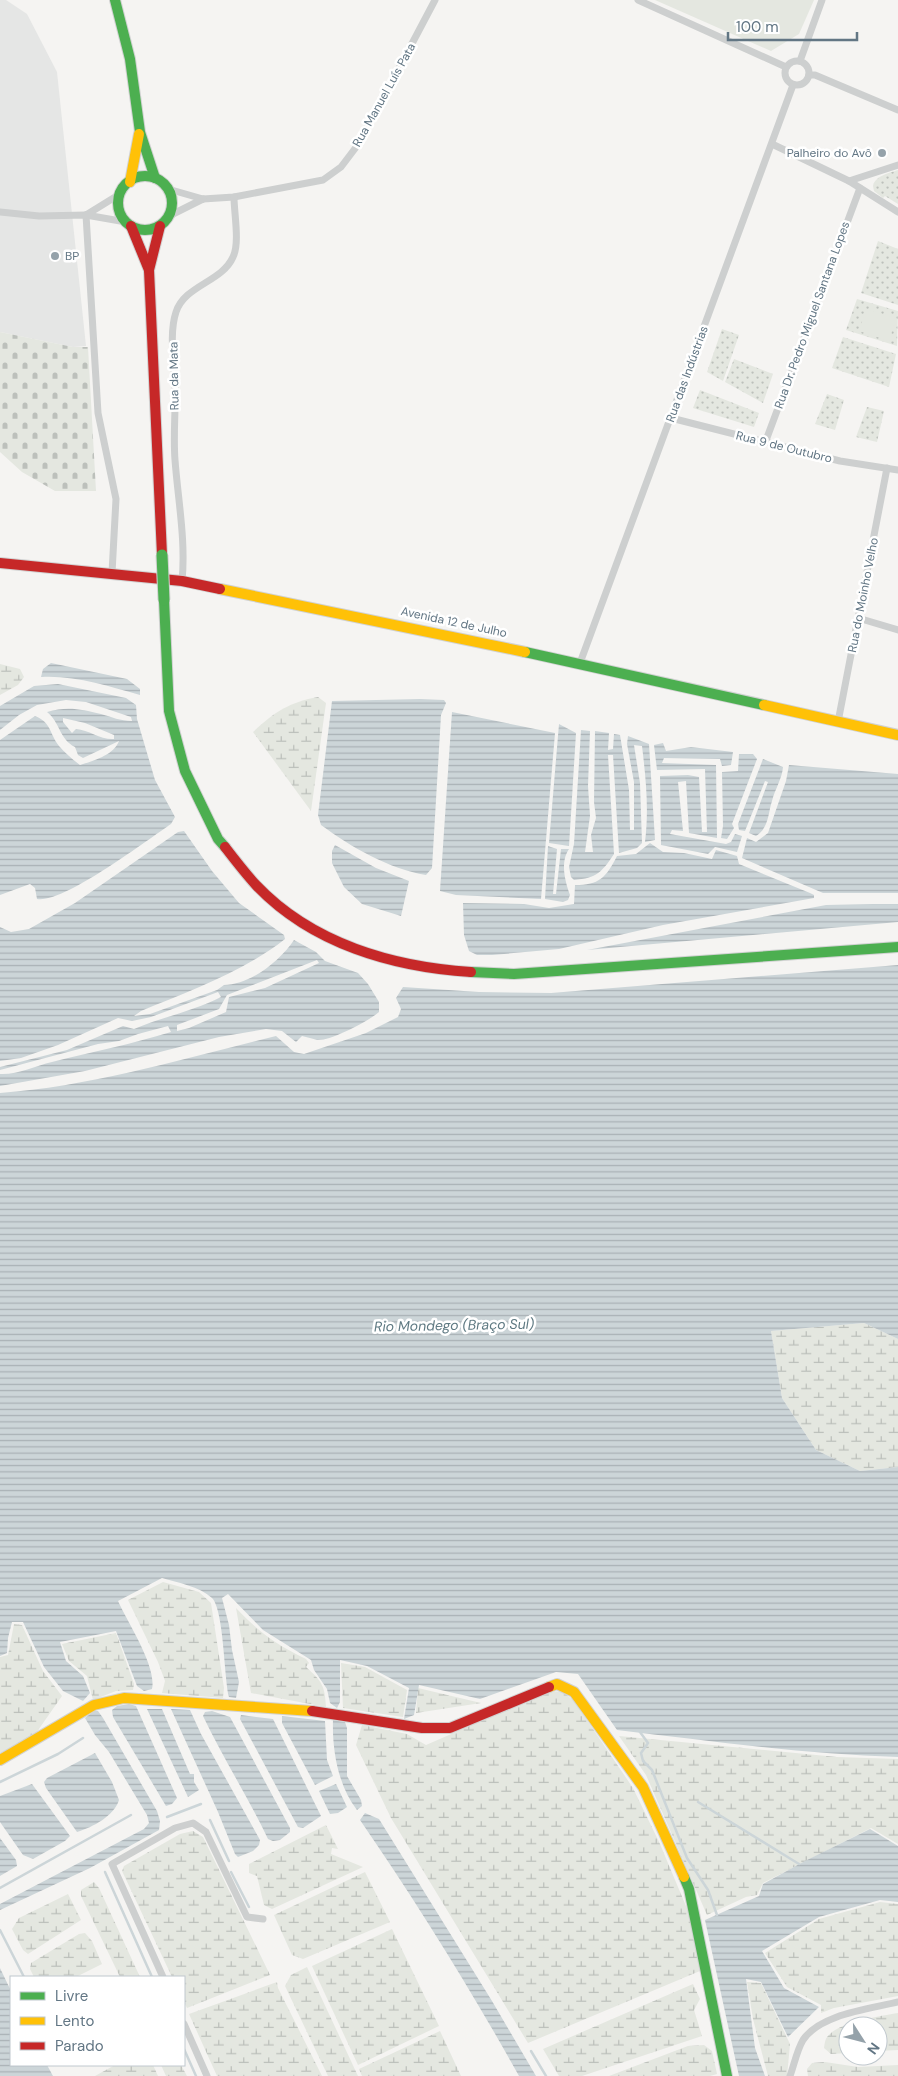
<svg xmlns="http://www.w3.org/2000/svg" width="898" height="2076" viewBox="0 0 898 2076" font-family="'DM Sans',sans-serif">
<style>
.built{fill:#e5e6e5}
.grass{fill:url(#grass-dots)}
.wetland{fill:url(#wetland-marsh)}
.cemetery{fill:url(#cemetery-stones)}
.park{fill:#e4e7e0}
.water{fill:url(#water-rules);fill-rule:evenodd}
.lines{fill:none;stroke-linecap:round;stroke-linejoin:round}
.stream{stroke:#ccd5d8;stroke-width:2.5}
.fast-casing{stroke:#d1d2d2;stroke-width:12}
.slow-casing{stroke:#d1d2d2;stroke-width:12}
.jam-casing{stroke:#d1d2d2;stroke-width:12}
.street{stroke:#cdcfcf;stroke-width:7}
.fast{stroke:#4caf50;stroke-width:10}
.slow{stroke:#ffc107;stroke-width:10}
.jam{stroke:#c62828;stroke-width:10}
.fast-bridge-casing{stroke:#d1d2d1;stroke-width:13;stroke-linecap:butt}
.fast-bridge{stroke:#4caf50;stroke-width:11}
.poi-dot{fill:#95a2aa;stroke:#fff;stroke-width:2}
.labels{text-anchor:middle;stroke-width:5;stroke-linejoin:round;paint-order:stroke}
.street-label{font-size:12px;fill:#627684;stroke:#fff}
.poi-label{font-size:12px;fill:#627684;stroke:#fff;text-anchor:end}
.water-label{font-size:14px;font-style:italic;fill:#5e7982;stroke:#fff}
</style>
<defs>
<pattern id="grass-dots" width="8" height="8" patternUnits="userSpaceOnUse" patternTransform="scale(1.25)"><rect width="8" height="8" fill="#e4e7e0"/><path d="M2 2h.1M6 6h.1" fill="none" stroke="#bcc0bb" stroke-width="1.8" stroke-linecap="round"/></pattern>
<pattern id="wetland-marsh" width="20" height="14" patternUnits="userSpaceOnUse" patternTransform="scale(1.25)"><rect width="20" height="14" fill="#e4e7e0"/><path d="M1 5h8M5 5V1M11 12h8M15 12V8" fill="none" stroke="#bcc0bb"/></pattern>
<pattern id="cemetery-stones" width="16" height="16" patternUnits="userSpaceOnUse" patternTransform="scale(1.25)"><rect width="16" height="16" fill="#e4e7e0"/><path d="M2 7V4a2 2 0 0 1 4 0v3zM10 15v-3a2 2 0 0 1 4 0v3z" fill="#bcc0bb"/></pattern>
<pattern id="water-rules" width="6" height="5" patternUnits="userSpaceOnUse" patternTransform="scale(1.25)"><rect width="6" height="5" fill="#ccd5d8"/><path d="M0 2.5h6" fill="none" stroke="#a9b1b5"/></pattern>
</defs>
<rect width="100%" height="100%" fill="#f5f4f2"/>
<!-- built -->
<path class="built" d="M0,0h6l21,14 30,58 29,274 -13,1 -73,-15z"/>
<!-- grass -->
<g class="grass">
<path d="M898,170v34l-13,-8 -2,2 -9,-7 -1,-5c2,-10 16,-13 25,-16z"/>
<path d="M878,241l20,8v56l-37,-12z"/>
<path d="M857,299l41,12 -1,35 -51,-16z"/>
<path d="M722,329l17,6 -16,46 -16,-9z"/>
<path d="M843,337l53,17 -7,33 -57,-19z"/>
<path d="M734,359l39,15 -10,29 -38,-21z"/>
<path d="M700,390l59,23 -5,14 -61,-19z"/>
<path d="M827,394l17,6 -9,30 -20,-6z"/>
<path d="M867,407l17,4 -7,31 -21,-5z"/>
</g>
<!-- wetland -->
<g class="wetland">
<path d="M0,664l20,5 4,8 -6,8 -18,10z"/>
<path d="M318,697l8,6 -15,108 -58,-79c21,-20 37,-30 65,-35z"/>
<path d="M864,1323l34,16v128l-38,4 -44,-21 -34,-52 -11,-67z"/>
<path d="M163,1582l36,10 12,11 13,85 -1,10 -61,-5 3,-12 -7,-19 -30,-62z"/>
<path d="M236,1608c24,25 39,36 70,51l3,4 -3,4c16,14 19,19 20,40l-75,-14z"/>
<path d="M14,1624l8,1 21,46 19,25 -28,40 -34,17v-96l8,-2z"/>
<path d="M116,1633l18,51 -1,6 -17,1 -23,9 -6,-24 -18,-15 -7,-17z"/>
<path d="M341,1663l24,4 42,23 -4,27 -60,-9z"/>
<path d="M418,1688l63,15 -65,10z"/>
<path d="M550,1691l13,1 11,9 59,87 27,56 28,67 12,60 -172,72 -137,-225 -35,-73 6,-20 45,9 19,11z"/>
<path d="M619,1736l218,21 61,2v85l-27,-16 -108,55 -6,12 -11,2 -39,18 -61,-140z"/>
<path d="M326,1825l12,24 -6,-1 -1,6 32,13 -91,42 -8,-4 -7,-29 -8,-3v-9z"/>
<path d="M193,1831l10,6 67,138 -83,33 -3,-6v-25h-12l-50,-106 2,-5 56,-32z"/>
<path d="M365,1872l25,50 -87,37 -11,-4 -18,-40z"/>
<path d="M94,1882l5,6 41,89h-20l-39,-81v-6z"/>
<path d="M68,1894l13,26 -53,34 -5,-4 -11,-21 7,-11z"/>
<path d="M880,1902l18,2v92l-64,12 -13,5v-8l-34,-18 -22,-34 54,-34z"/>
<path d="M392,1929l47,97 -81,39 -46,-99z"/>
<path d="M85,1933l7,8 10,23 -26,13h-42l-4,-8 1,-6 48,-29z"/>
<path d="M307,1967l51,109h-30l-43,-90 6,-11z"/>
<path d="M277,1982l1,6 44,88h-105l-28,-62z"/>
<path d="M747,1982l14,1 29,61 -3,32h-19l-15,-57z"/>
<path d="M693,1984l7,15 -6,11 8,26 -120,40h-23l-16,-27z"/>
<path d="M898,2013v37l-20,1v-25h-30v27l-17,1 -7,-6c1,-6 1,-10 6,-14 12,-12 51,-18 68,-21z"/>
<path d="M440,2031l21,45h-99l-3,-7z"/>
<path d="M704,2045l8,6 5,23 -7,2h-101l79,-30z"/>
<path d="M825,2062l33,5 40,-2v11h-90l-1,-7 5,-6z"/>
<path d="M115,2065h38l5,11h-63z"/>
<path d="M161,2065h20l6,11h-21z"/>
</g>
<!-- cemetery -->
<path class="cemetery" d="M0,332l73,15h15l8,144h-41l-33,-19 -22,-20z"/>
<!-- park -->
<g class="park">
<path d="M655,0h159l-15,34 -28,17z"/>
<path d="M866,309l30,9 -7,23 -30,-10z"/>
</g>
<!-- water -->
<g class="water">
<path d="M51,663l76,16 13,10v6c-32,-9 -66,-20 -99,-18l2,-8z"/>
<path d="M58,684l68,14 10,7 1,14 18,61 20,37 -4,7c-24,16 -108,80 -134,75l-2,-11 -5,-4 -30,11v-155l35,-24c17,7 14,17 24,30 6,7 13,13 21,19 13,-4 34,-10 39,-24l-36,17 -5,-3 -3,-8c-16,-8 -15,-25 -28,-35 20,-6 34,-3 54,2 11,3 19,7 31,7l-1,-4 -45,-15 -20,-2 -29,5 -18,10 -19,15v-24l34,-20zM63,718l22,5 29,12v4c-13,1 -25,-9 -38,-10l-4,4 -9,-11z"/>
<path d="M420,699l24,1 2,3 -5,12 -9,153 -6,7c-37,-6 -75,-28 -105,-50l-3,-10 14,-114z"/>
<path d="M452,712l103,21 -14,166 -85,-4 -16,-4z"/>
<path d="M559,724l17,9 -7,113 -20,-3z"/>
<path d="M581,730l9,1 -2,55 2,30 -5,36h8l-2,-17 5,-17 -2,-16 1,-71 14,2 -1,17 5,-1 1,-15 6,1 9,55 1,40h4v-48l-7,-38 1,-8 21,8 6,96 -10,2c4,-32 1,-63 -3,-96l-8,-1 6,38 2,60 -5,5 -18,5 -6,-98h-5l6,99c-12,18 -17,24 -40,26l-3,-3 -2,-10 5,-23z"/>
<path d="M663,743l3,8 25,-4 42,5 -2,13 -9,1 -2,-7 -56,-1 -2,5 54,2 1,73 -28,-5 -3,-52 -8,1 5,49 -11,-1 -2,4 56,10 5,-2 4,-8 7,2 -5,16 -22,-5 -7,7 -47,-9 -1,-69 28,-1 11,2 3,55h5l-2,-63 -48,1 -3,-25z"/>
<path d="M739,754h14l4,5 -25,65 2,4 -7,11 -6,-1 2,-12 -1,-54 16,-1z"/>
<path d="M763,759l20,8c-1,12 -8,22 -11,34 -4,12 -3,27 -16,35l-7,-3 19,-51 -3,-1 -20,50 -6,-1 -1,-6z"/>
<path d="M789,765l109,9v119h-75l-81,-35 5,-20 9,4 12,-9 18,-52z"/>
<path d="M184,831l28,40 27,32 45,32 1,4c-42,33 -95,52 -144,72l-7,5 16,-2 67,-24 7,-5c26,0 56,-24 70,-45l22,12 9,9 33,12 10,11 11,18v10c-10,9 -48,29 -62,28 -4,-1 -10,-3 -15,-4l-6,6 -14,-11 -16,-2 -47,8 -134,34 -85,15v-12c17,1 35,-8 52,-12 40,-10 80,-18 119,-30l-3,-6 -30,8 -19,7 -21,3 -98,26v-3l67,-17 56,-24 11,3c28,-12 60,-18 87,-32l-3,-5 -67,25 -19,4 -14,-3 -60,27 -37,13 -21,3v-134l11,5 18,-3 46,-26 103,-71zM317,960l2,3 -54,25 -36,9 -3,15 -37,16 -12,3v-6l42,-16 8,-14z"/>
<path d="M650,843l13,9 21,1 28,6 4,-9 21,6 2,8 71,29 4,2v3l-151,27 -104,24 -67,6h-15l-8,-4 -5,-16 -1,-32 61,1 25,4 25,-4 1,-19c24,0 31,-7 42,-29l19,-2z"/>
<path d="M335,845l41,23 33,13 -8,35 -39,-12 -18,-17 -12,-24v-12z"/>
<path d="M548,846l9,3 -4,45h3l5,-45h8c-9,13 -4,32 1,46l-2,5 -5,2 -18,-3z"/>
<path d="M873,904h25v18l-311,28 239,-45z"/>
<path d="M898,965v374l-34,-16 -93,8 11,67 34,52 44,21 38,-4v290c-94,-3 -187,-16 -281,-27l-39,-56 -22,-2 -76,27 -61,-14 -5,30 -10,4 5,-31 -42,-22 -27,-6v42l-3,6 -7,-5 -3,-14 -13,-19 -3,-10 -48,-30 -35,-36 -6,4 7,27 3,25 7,32 -3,16 -7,-1c-5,-20 -5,-87 -17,-99 -13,-12 -34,-15 -50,-20l-44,23c10,22 39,66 34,88l-8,2 -7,-5 -21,-55 -56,11 6,19 17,15 7,17 -7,8 -20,-10 -19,-24 -21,-45h-11l-4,16 -1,15 -7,3v-563c93,-7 186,-35 276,-57l18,16 10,2 62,-21 32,-16 3,-8 -5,-11 7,-11 76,5 72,1z"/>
<path d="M129,1704l7,2 41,92 -5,6 -6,2 -53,-89 -1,-7 5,-4z"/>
<path d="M147,1709h15l28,65h4v8l5,8 -11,7z"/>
<path d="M171,1709l19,1 11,24 59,106 -1,5 -6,6 -15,6 -3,-3 -17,-42z"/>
<path d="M94,1711h4l5,7 54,93 3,10 -1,9 -69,38 -90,42v-6l144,-75 5,-6 -2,-8 -38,-63 -14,-17 -10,-17z"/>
<path d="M212,1711l18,6 60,111v4l-10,8 -7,1 -5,-2c-20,-42 -45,-81 -65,-123l2,-4z"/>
<path d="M241,1715l32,4 48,97 -18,12 -5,-1 -58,-108z"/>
<path d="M282,1716l43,5 2,39 6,16 -18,9 -33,-62z"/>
<path d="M333,1720l12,2 2,6v48l14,24 1,6 -5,4c-19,-24 -25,-61 -24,-90z"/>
<path d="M95,1753l17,29 7,18c-5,16 -26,27 -42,32l-31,-44 -2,-6 3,-4z"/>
<path d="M32,1784l38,52 -5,5 -32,18 -10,-4 -23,-33v-26z"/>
<path d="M336,1784l11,23 -9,6 -8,1 -11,-23z"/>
<path d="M365,1813l14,6 113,182 44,75h-17c-49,-88 -102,-173 -159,-256z"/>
<path d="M870,1829l28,17v56l-18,-2 -61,17 -57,34 22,37 35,19 -31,30 -27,-55 -15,-3 9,69 10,28h-26l-34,-156 54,-24 4,-12 42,-23z"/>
<path d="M0,1838l16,22 1,6 -17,10z"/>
<path d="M0,1968l11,23v74h36l6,11h-53z"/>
</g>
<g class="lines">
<!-- stream -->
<g class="stream">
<path d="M640,1732l8,11 -7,10 2,8 9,9 35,88 21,32 9,25"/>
<path d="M0,1782l58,-28 25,-16"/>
<path d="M698,1802l101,62"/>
<path d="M167,1817l34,-13"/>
<path d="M210,1820l19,41"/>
<path d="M105,1872l47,105"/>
<path d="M231,1872l18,35"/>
<path d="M0,1888l131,-73"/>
<path d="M0,1930l24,47"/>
<path d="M184,2049l12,27"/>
<path d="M531,2051l15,25"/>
</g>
<!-- fast casing -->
<g class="fast-casing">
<g id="fast">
<path d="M115,0l15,59 10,73 15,46"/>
<circle cx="145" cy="203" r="27"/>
<path d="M164,600l5,111 16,60 33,68 7,8"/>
<path d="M525,652l239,53"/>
<path d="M471,972l43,2 384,-27"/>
<path d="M684,1877l5,12 38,187"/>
</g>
</g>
<!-- slow casing -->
<g class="slow-casing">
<g id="slow">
<path d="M130,182l9,-48"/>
<path d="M220,589l305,63"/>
<path d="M764,705l134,30"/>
<path d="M549,1687l8,-3 17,8 69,95 41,90"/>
<path d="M0,1760l94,-55 30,-7 188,13"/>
</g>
</g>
<!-- jam casing -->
<g class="jam-casing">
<g id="jam">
<path d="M131,226l18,44"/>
<path d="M160,226l-11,44 13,285"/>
<path d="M0,563l182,18 38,8"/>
<path d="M225,847c10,13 20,26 31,38 56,59 137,82 215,87"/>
<path d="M312,1711l110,17h28l99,-41"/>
</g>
</g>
<!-- street -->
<g class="street">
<path d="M638,0l148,67"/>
<circle cx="797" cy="73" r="12"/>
<path d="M800,61l22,-61"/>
<path d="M809,75h6l83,35"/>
<path d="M772,144l77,37 49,31"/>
<path d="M849,181l49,-16"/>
<path d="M168,189l35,10 31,-2 89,-17 18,-13 19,-25 75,-142"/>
<path d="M0,212l39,4 47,-1 40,7"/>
<path d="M86,215l12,198 18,86 -4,74"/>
<path d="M86,215l34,-21"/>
<path d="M169,216l34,-17"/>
<path d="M671,418l169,43 58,9"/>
<path d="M765,443l95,-255"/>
<path d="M182,581c4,-40 -4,-81 -7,-121 -2,-26 1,-51 0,-76 -1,-23 -6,-51 1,-72 9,-27 46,-30 57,-55 7,-14 1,-44 1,-60"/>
<path d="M858,618l40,12"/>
<path d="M580,663l213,-578"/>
<path d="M838,722l49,-254"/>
<path d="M163,1977l-51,-113 63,-36 18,-5 13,9 41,85 16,2"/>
<path d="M184,2024l23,52"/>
<path d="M790,2076c4,-11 7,-26 13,-36 17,-26 67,-31 95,-38"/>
</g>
<!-- fast -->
<use href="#fast" class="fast"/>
<!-- slow -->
<use href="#slow" class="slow"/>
<!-- jam -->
<use href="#jam" class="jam"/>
<!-- fast-bridge casing -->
<g class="fast-bridge-casing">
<path id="fast-bridge" d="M162,555l2,45"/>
</g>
<!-- fast-bridge -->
<use href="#fast-bridge" class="fast-bridge"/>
</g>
<!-- markers -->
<g class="poi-dot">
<circle cx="882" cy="153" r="5"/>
<circle cx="55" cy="256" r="5"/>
</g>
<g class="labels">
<!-- street labels -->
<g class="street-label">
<text transform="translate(384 95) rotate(-61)" y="4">Rua Manuel Luís Pata</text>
<text transform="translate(812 315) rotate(-70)" y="4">Rua Dr. Pedro Miguel Santana Lopes</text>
<text transform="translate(687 374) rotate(-70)" y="4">Rua das Indústrias</text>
<text transform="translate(174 376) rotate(-91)" y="4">Rua da Mata</text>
<text transform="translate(784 447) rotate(14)" y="4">Rua 9 de Outubro</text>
<text transform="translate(863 595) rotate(-79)" y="4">Rua do Moinho Velho</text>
<text transform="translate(454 622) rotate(12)" y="4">Avenida 12 de Julho</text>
</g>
<!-- poi labels -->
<g class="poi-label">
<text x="872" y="157">Palheiro do Avô</text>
<text x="65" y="260" text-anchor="start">BP</text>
</g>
<!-- water labels -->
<g class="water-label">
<text transform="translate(454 1325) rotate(-1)" y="5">Rio Mondego (Braço Sul)</text>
</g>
</g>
<!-- legend -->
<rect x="10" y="1976" width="175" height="90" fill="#ffffff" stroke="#c0c8ce"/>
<rect x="20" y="1992" width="25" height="8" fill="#4caf50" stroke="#c0c8ce"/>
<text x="55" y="2001" font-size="15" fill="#627684">Livre</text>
<rect x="20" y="2017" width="25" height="8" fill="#ffc107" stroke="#c0c8ce"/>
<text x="55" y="2026" font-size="15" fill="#627684">Lento</text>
<rect x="20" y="2042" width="25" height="8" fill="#c62828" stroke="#c0c8ce"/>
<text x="55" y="2051" font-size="15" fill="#627684">Parado</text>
<!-- north arrow -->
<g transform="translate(863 2041) rotate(126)"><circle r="24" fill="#ffffff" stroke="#c0c8ce"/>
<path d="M0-4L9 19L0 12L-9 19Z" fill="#95a2aa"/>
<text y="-8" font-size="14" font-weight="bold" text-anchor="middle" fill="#627684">N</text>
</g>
<!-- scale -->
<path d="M728 32v8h129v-8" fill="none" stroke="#627684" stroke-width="2.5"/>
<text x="736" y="32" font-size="15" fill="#627684" stroke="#ffffff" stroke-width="4" paint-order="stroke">100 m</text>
</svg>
